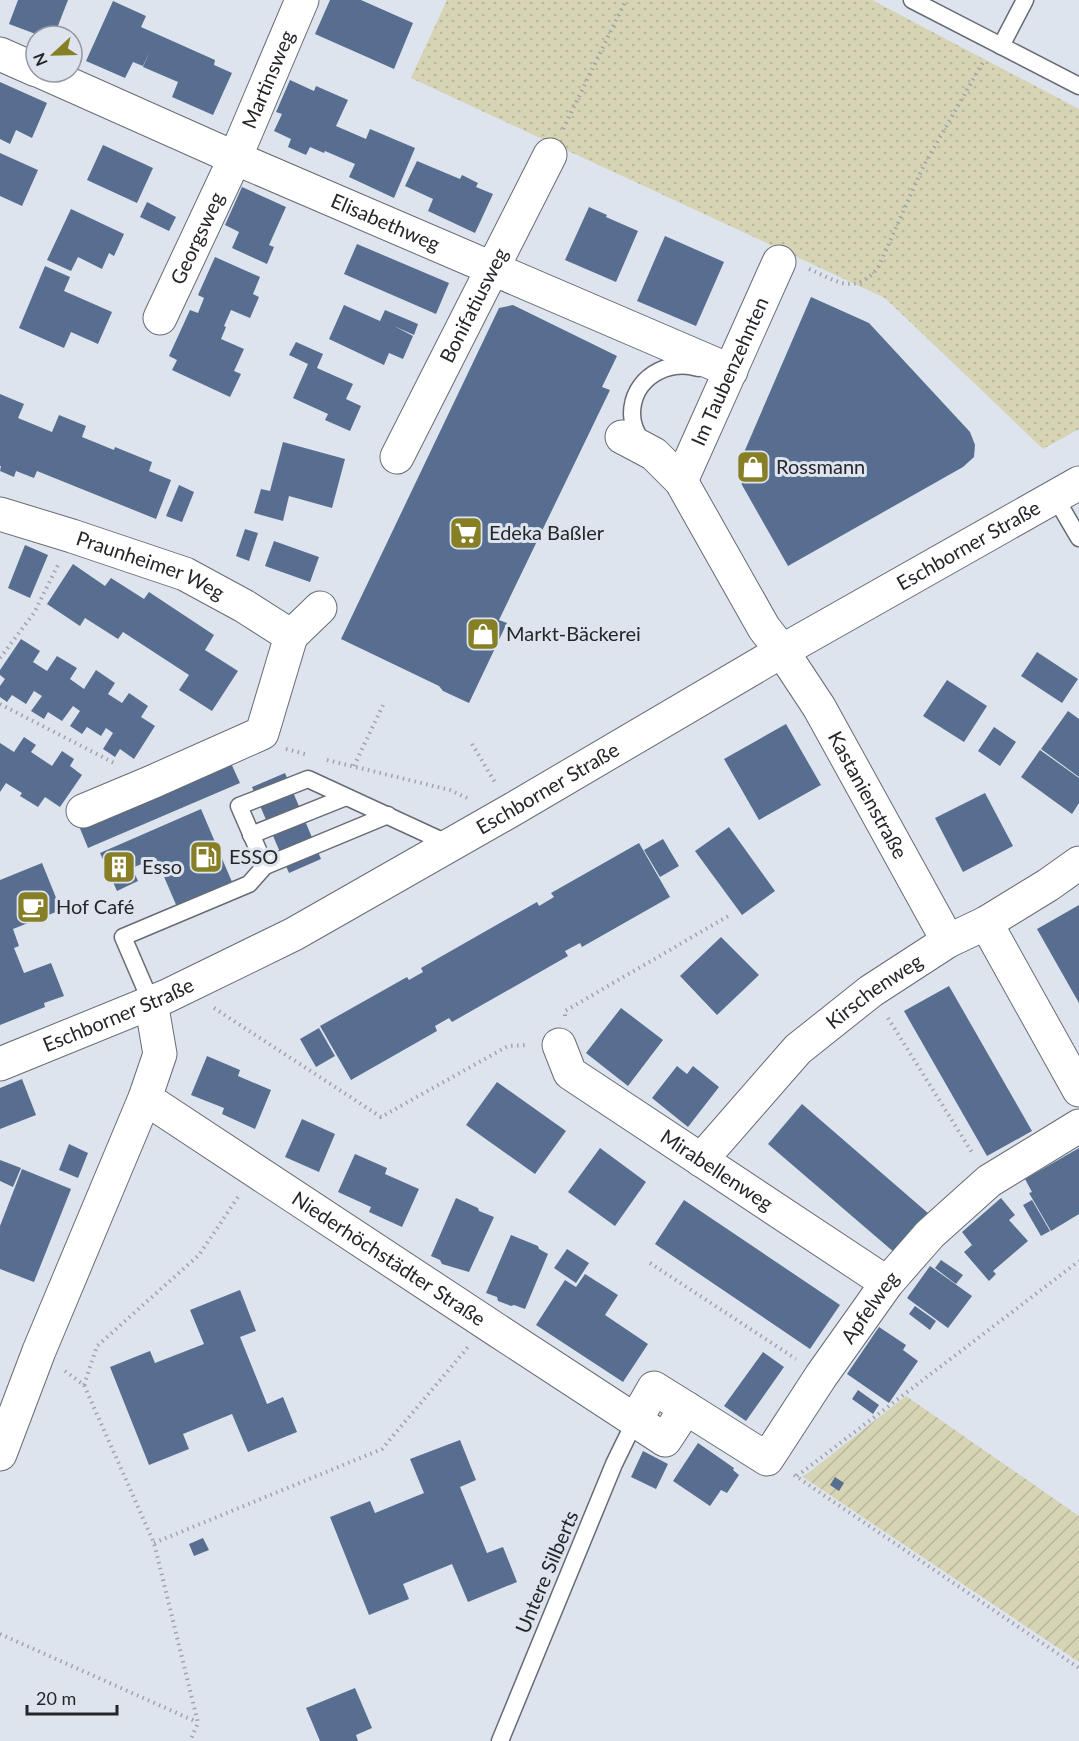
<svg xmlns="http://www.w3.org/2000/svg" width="1079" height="1741" viewBox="0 0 1079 1741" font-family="Lato,sans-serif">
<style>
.grass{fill:url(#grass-dots)}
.garden{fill:url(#garden-furrows)}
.building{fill:#576e91}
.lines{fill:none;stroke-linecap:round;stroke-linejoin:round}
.lane-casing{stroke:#676c74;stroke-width:19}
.street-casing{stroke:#676c74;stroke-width:35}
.secondary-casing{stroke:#676c74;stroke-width:35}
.path{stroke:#9fa4ab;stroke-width:4;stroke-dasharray:1.5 4.5;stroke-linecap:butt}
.lane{stroke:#fff;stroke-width:16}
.street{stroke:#fff;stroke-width:33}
.secondary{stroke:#fff;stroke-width:33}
.labels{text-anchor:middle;stroke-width:6;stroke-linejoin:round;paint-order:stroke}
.street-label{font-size:20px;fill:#242629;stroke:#dee4ed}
.poi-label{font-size:20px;fill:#242629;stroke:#dee4ed;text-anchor:start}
</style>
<defs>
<pattern id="grass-dots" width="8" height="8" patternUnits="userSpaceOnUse" patternTransform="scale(1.5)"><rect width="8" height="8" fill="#d6d4b4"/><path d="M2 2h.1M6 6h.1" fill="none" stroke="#b8b69b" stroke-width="1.8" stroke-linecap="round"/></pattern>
<pattern id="garden-furrows" width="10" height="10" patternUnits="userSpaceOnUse" patternTransform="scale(1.5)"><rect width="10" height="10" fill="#d6d4b4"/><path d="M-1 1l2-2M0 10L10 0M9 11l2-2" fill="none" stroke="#b8b69b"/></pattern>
</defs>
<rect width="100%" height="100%" fill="#dee4ed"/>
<!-- grass -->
<path class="grass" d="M447,0h425l207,109v320l-36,20 -158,-151 -474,-220z"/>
<!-- garden -->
<path class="garden" d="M906,1396l173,120v146l-276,-185z"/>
<!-- building -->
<g class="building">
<path d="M18,0h50l-14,36h-13l-32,-12z"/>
<path d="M330,0h31l52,23 -19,46 -79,-35z"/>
<path d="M113,1l33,15 -5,11 74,33 -1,5 18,8 -19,42 -41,-18 6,-15 -35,-15 7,-16 -7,15 -10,-4 -8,16 -39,-17z"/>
<path d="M290,80l24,11 2,-5 32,14 -12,26 30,13 4,-10 45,19 -21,50 -45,-21 6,-13 -30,-13 -1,2 -14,-6 -4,8 -18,-8 3,-8 -17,-8 8,-17 -6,-2z"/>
<path d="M0,82l47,21 -15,35 -16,-8 -6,14 -10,-5z"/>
<path d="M103,145l50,23 -16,35 -50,-23z"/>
<path d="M0,153l38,17 -16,36 -22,-10z"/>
<path d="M417,161l43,18 2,-4 16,8 -2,4 17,7 -18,39 -47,-22 5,-12 -28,-13z"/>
<path d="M242,187l44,20 -17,38 5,2 -7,17 -35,-16 7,-16 -14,-7z"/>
<path d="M147,202l29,15 -7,14 -29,-14z"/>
<path d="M589,207l18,8 -1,2 32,14 -22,51 -51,-22z"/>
<path d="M71,209l53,25 -10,22 -5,-3 -7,16 -24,-12 -7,14 -24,-11z"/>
<path d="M665,236l59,26 -28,64 -59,-25z"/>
<path d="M357,244l92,39 -13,31 -92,-40z"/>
<path d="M215,257l45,20 -7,17 6,3 -9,21 -19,-8 -7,16 2,1 -5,12 23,10 -10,22 7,3 -11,23 -58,-27 5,-10 -8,-4 21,-46 8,3 6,-15 -6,-3z"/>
<path d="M45,266l25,11 -6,14 48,21 -14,32 -27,-12 -7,16 -45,-20z"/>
<path d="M811,297l58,26 101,109 5,13 -1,12 -11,10 -175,99 -46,-81 -3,-14 3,-14z"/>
<path d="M344,305l36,16 5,-11 33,14 -4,11 -20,-9 19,10 -10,23 -14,-6 -5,12 -55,-26z"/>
<path d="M513,305l104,51 -15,31 8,3 -111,230 8,3 -38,80 -26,-12 -4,-5 -98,-47 158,-331z"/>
<path d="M296,342l27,12 -6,14 36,16 -7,15 15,7 -11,25 -25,-11 3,-6 -35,-16 15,-34 -19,-9z"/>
<path d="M0,394l24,10 -6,14 34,14 7,-17 27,11 -4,11 32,13 1,-3 37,15 -3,9 22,9 -15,39 -119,-48 -3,7 -18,-7 -2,6 -14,-6 1,-5h-1z"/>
<path d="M283,442l62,17 -13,49 -43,-12 -6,25 -29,-8 7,-24 9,2z"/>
<path d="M179,485l15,7 -12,30 -16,-6z"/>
<path d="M245,529l13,4 -9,28 -13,-5z"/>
<path d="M274,541l45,16 -9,25 -45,-16z"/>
<path d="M25,545l23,10 -18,43 -22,-10z"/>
<path d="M73,564l32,22 6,-8 33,21 5,-7 65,43 -9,15 33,21 -26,40 -33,-21 10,-15 -66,-43 -5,7 -33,-21 -5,8 -33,-22z"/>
<path d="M21,639l19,12 -7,11 14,9 10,-15 20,12 -7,11 14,10 12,-19 19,13 -7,11 14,9 7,-10 19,13 -7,11 14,9 -21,33 -14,-10 -5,8 -12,-8 10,-16 -7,-5 -5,8 -14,-9 -5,7 -12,-8 10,-15 -7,-5 -11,15 -14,-9 -4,7 -13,-8 11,-15 -8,-5 -8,13 -14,-9 -5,7 -7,-5v-11l5,-7 -5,-4v-5z"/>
<path d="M1037,652l41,27 -16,24 -41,-27z"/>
<path d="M947,680l40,26 -23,36 -41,-26z"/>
<path d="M1068,711l11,8v58l-38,-28z"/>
<path d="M786,724l35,61 -62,35 -35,-61z"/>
<path d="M994,727l22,15 -16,24 -22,-15z"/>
<path d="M24,737l12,8 -5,7 21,14 10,-15 12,8 -4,7 12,9 -22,32 -15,-10 -7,10 -18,-11 2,-3 -16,-10 -6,9v-49l14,9z"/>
<path d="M1040,750l39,28v25l-7,11 -51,-37z"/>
<path d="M230,761l10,22 -152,65 -9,-22z"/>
<path d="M285,773l36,86 -32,14 -37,-86z"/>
<path d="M985,793l28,53 -50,26 -28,-54z"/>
<path d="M201,809l31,73 -55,25 -21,-49 -24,10 6,13 -21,10 -17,-38z"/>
<path d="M729,827l46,64 -33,24 -47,-64z"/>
<path d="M663,839l16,27 -19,11 -16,-27z"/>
<path d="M639,843l31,54 -88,50 -2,-4 -15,8 3,5 -116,66 -3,-4 -14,8 2,5 -86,49 -31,-54 87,-49 2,3 14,-8 -2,-4 116,-66 2,4 15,-9 -3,-4z"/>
<path d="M42,863l19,47 -48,19 6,17 -5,2 10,25 27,-10 13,33 -20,7 1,4 -45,18v-145z"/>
<path d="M1079,905v98l-42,-74z"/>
<path d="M721,937l38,38 -42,40 -37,-39z"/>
<path d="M949,986l83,145 -45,25 -83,-145z"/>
<path d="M621,1008l42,32 -35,46 -42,-33z"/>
<path d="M319,1028l16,28 -19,11 -16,-28z"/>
<path d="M207,1056l33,14 -2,6 33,14 -16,39 -33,-15 2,-6 -33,-13z"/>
<path d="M677,1066l10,8 6,-8 26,21 -31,40 -36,-29z"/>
<path d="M22,1079l14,36 -36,14v-41z"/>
<path d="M497,1082l69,49 -31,43 -69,-49z"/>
<path d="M802,1104l127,110 -34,39 -127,-109z"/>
<path d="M302,1119l33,15 -16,38 -34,-15z"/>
<path d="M69,1144l19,9 -10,25 -19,-8z"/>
<path d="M600,1148l46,34 -31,44 -47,-34z"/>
<path d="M1079,1148v66l-28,17 -22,-38 3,-1 -7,-13z"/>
<path d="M355,1154l32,14 -2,6 34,15 -17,38 -33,-15 2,-5 -33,-15z"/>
<path d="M0,1160l21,8 -8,19 -13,-6z"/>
<path d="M22,1169l49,20 -37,93 -34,-13v-43z"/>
<path d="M456,1198l22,10 1,3 15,6 -25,55 -27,-8 -2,-4 -9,-4z"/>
<path d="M1001,1198l14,17 -6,5 19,21 -35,30 3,3 -7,7 -25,-29 8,-7 -10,-13z"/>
<path d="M684,1200l156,105 -30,44 -155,-105z"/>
<path d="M1032,1200l18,31 -9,5 -18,-31z"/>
<path d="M511,1235l27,11 1,3 9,5 -23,55 -11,-4 -3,1 -13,-5 -1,-4 -11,-4z"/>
<path d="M567,1249l22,14 -13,20 -22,-15z"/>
<path d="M941,1260l22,15 -7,9 -21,-16z"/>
<path d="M930,1266l42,30 -24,32 -41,-30z"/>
<path d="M585,1274l33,21 -13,20 43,29 -25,38 -87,-57 29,-45 11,7z"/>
<path d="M240,1290l16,41 -16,6 27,67 16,-7 14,35 -49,20 -16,-38 -49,20 6,15 -40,16 -39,-98 40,-16 5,12 49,-19 -14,-34z"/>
<path d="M915,1306l21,15 -6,9 -21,-16z"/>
<path d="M879,1327l27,18 -3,5 15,11 -29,42 -42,-29z"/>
<path d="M763,1352l21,15 -38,54 -22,-15z"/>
<path d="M858,1390l21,15 -6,9 -21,-15z"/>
<path d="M460,1440l16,40 -16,7 27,66 16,-6 14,35 -49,20 -16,-38 -49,20 6,15 -40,16 -39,-98 40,-16 5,12 49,-20 -14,-34z"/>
<path d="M698,1443l36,25 -1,2 6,5 -12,18 -6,-3 -11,16 -37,-25z"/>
<path d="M643,1451l25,13 -12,25 -25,-12z"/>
<path d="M835,1477l9,6 -5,8 -9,-6z"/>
<path d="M203,1538l6,12 -15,6 -5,-12z"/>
<path d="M355,1688l17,40 -16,7 2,6h-38l-14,-33z"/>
</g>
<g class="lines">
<!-- lane casing -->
<g class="lane-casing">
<g id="lane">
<path d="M912,0l167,86"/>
<path d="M1001,46l24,-46"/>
<path d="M643,444c-6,-9 -11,-19 -11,-30 0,-35 35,-56 66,-46"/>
<path d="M1055,497l24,41"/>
<path d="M251,835l95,-38"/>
<path d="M265,866l123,-51"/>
<path d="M151,1002l-28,-65 126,-53 16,-18 -26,-60 69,-27 143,66"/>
<path d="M500,1741l114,-277 21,-43"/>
</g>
</g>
<!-- street casing -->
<g class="street-casing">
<g id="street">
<path d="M0,54l36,16"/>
<path id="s1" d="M42,72l193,86 496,213"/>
<path id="s2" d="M160,318l75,-160 67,-158"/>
<path id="s3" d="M622,437l32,17 27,27 83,147 18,23 37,56 129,234"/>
<path id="s4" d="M397,457l153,-302"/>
<path id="s5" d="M681,481l98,-219"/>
<path id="s6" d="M0,514l72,22 113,38 59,32 47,30 -29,97 -110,49 -69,29"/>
<path d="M291,636l29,-28"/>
<path d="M986,923l93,167"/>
<path id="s7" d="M559,1045l11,28 317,210"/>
<path id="s8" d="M145,1098c173,114 346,229 520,342l21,-32 -32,-20 -19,33"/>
<path id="s9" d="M701,1160l97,-111 73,-58 77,-50 38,-18 62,-38 31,-22"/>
<path id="s10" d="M686,1408l81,51 54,-83 66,-93 43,-49 59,-53 90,-55"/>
<path d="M0,1454l39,-103 106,-253 15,-44 -9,-52"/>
</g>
</g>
<!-- secondary casing -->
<g class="secondary-casing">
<g id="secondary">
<path id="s11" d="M0,1064l167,-68 127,-62 221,-126 267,-157 297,-168"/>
</g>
</g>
<!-- path -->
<g class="path">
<path d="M563,129l63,-129"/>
<path d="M809,269c28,12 45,27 69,-1l45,-101 60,-105"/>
<path d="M0,658l34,-45 25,-50"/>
<path d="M0,704l114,59"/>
<path d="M472,744l24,40"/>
<path d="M286,749l19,5"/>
<path d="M327,760l123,30 17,8"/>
<path d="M354,766l29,-61"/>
<path d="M214,1008l167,109 127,-71 20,-1"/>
<path d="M565,1016v-5l165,-96"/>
<path d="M888,1018l85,136"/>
<path d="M650,1263l146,96"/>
<path d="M65,1371l19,14 70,158 44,180 -8,18"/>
<path d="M84,1385l13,-39 102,-91 39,-58"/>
<path d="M794,1475l285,193"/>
<path d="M797,1476l282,-215"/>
<path d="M154,1543l228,-94 86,-102"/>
<path d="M0,1634l197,88"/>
</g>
<!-- lane -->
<use href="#lane" class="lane"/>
<!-- street -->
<use href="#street" class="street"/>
<!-- secondary -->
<use href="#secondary" class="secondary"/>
</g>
<!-- icons -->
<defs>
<g id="shop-square" transform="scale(1.725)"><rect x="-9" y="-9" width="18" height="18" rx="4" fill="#877f26" stroke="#dee4ed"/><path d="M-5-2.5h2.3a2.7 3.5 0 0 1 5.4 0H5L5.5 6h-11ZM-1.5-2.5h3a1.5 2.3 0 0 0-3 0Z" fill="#fff"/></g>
<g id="supermarket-square" transform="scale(1.725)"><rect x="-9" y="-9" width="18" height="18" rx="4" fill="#877f26" stroke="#dee4ed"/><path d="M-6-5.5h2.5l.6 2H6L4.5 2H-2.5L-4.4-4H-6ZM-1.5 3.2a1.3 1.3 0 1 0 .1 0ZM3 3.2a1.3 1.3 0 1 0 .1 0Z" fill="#fff"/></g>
<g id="fuel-square" transform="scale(1.725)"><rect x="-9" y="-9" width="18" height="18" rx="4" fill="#877f26" stroke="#dee4ed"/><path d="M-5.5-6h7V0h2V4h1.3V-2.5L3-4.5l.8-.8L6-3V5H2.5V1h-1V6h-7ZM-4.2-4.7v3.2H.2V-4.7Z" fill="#fff"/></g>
<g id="building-square" transform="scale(1.725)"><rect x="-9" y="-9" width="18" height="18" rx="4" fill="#877f26" stroke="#dee4ed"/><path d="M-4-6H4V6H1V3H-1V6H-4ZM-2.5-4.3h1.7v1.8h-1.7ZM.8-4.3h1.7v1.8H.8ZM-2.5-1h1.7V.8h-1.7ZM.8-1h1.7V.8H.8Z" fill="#fff"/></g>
<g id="cafe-square" transform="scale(1.725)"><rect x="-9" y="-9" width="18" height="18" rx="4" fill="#877f26" stroke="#dee4ed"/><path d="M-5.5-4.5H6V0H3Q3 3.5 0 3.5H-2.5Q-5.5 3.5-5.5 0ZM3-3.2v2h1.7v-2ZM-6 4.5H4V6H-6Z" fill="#fff"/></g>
</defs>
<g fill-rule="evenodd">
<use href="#shop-square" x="753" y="467"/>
<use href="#supermarket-square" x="466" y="533"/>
<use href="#shop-square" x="483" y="634"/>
<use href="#fuel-square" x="206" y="857"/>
<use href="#building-square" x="119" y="867"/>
<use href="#cafe-square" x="33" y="907"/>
</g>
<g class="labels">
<!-- street labels -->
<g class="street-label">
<text dy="7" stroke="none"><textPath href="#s2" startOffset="262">Martinsweg</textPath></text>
<text dy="7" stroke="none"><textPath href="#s1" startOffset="375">Elisabethweg</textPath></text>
<text dy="7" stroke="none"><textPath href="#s2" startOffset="88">Georgsweg</textPath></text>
<text dy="7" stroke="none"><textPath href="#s4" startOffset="170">Bonifatiusweg</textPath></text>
<text dy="7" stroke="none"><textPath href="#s5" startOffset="120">Im Taubenzehnten</textPath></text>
<text dy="7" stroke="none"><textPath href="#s11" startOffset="1100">Eschborner Straße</textPath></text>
<text dy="7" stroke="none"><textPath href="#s6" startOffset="159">Praunheimer Weg</textPath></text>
<text dy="7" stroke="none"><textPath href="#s11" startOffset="614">Eschborner Straße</textPath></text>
<text dy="7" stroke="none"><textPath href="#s3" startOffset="440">Kastanienstraße</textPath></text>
<text dy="7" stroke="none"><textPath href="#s9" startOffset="243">Kirschenweg</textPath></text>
<text dy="7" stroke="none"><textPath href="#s11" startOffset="128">Eschborner Straße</textPath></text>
<text dy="7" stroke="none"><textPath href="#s7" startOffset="206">Mirabellenweg</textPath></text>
<text dy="7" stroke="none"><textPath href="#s8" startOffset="292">Niederhöchstädter Straße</textPath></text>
<text dy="7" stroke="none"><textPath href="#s10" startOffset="279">Apfelweg</textPath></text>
<text transform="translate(547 1572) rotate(-67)" y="7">Untere Silberts</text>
</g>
<!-- poi labels -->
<g class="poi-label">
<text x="776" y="474">Rossmann</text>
<text x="489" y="540">Edeka Baßler</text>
<text x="506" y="641">Markt-Bäckerei</text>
<text x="229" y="864">ESSO</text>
<text x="142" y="874">Esso</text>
<text x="56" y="914">Hof Café</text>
</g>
</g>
<!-- north arrow -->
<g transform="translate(54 54) rotate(248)"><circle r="28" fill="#dee4ed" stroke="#94989f" stroke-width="1.5"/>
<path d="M0-4.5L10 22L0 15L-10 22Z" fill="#877f26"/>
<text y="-9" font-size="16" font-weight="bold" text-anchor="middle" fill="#242629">N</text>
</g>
<!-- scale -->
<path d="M27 1705v9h90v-9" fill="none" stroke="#242629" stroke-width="3"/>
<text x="36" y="1705" font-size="18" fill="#242629" stroke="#dee4ed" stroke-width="4.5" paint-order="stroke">20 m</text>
</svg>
